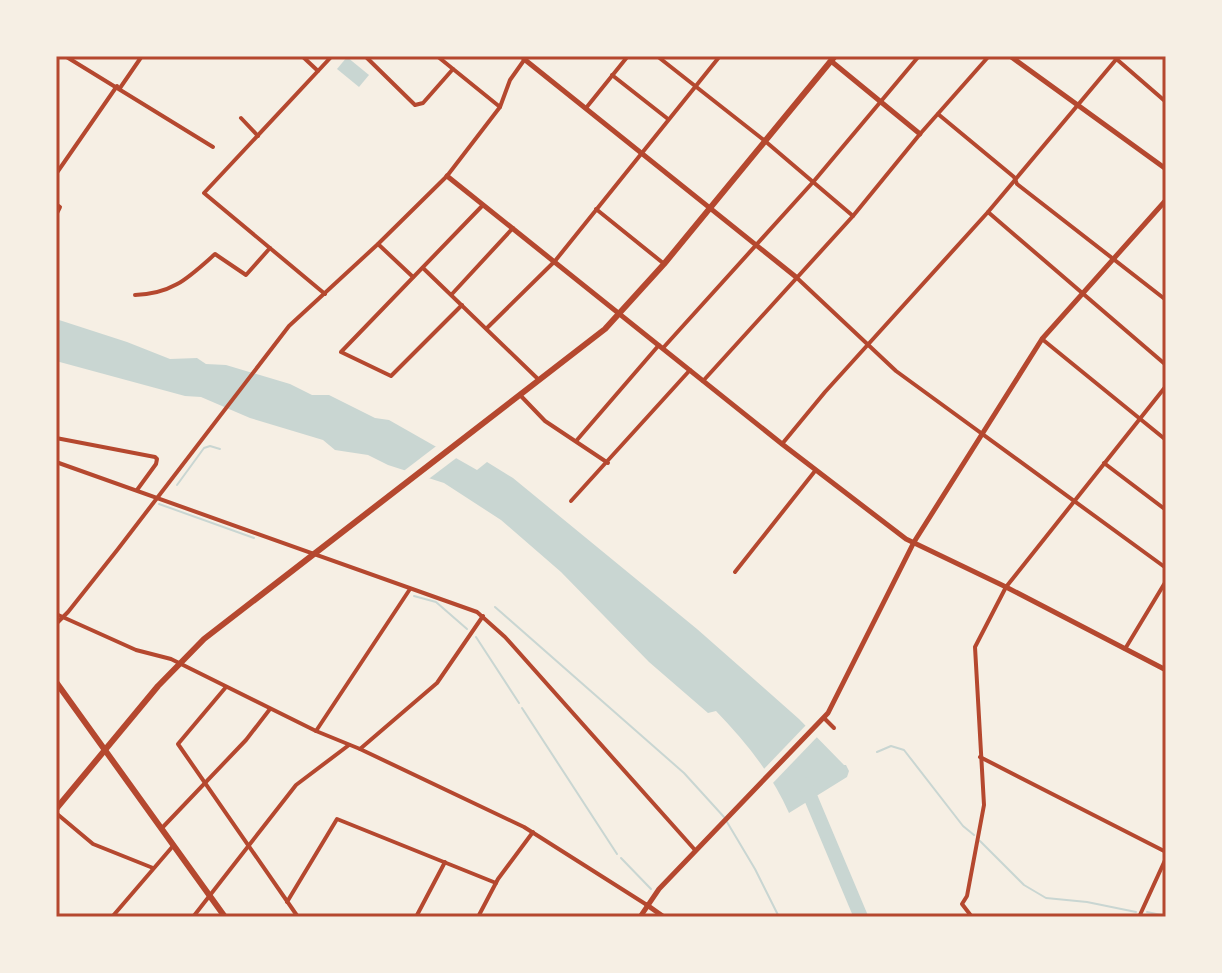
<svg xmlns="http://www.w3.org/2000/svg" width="1222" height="973" viewBox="0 0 1222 973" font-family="'Fira Sans Condensed',sans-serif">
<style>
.water{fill:#c9d6d2}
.pier{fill:#f6efe4}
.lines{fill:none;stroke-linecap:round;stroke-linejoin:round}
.stream{stroke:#c9d6d2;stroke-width:2}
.river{stroke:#c9d6d2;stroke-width:14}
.minor{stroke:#b5482f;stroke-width:4}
.tertiary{stroke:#b5482f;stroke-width:5}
.primary{stroke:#b5482f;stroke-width:6}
.neatline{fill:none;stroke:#b5482f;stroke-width:3}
</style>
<rect width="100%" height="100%" fill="#f6efe4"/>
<!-- water -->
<g class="water">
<path d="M347,57l22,18 -10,12 -22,-18z"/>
<path d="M56,319l71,23 43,17 27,-1 9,6 20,1 64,19 22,11h17l46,23 14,2 88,50 10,-8 26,16 184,151 102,90 45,46h2l3,6 -2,6 -58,36c-18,-40 -43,-71 -73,-102l-8,2 -59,-51 -88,-90 -60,-52 -57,-37 -56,-18 -20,-10 -33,-5 -12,-10 -73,-22 -49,-21 -16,-1 -129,-35z"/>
</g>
<!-- pier -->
<g class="pier">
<path d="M439,444l20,12 -33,25 -25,-8z"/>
<path d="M808,723l11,12 -48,50 -9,-14z"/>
</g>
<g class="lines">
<!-- stream -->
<g class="stream">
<path d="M177,485l27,-37 6,-2 10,3"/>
<path d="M159,504l95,34"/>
<path d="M414,596l22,6 31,27"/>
<path d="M495,607l189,166 40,44"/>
<path d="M476,637l43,66"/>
<path d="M522,708l95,146"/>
<path d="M877,752l14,-6 13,4 59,76 11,9"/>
<path d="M727,822l28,47 24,48"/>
<path d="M980,841l44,44 22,13 41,4 49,10"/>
<path d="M621,858l30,31"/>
<path d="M1147,912l19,4"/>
</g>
<!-- river -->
<path class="river" d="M805,784l56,133"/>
<!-- minor -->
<g class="minor">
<path d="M65,56l148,91"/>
<path d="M302,56l16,15"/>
<path d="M365,56l50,49 8,-2 30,-34"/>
<path d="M437,56l63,51"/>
<path d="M657,56l108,85 88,75"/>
<path d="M1113,56l53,46"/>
<path d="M612,75l56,44"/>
<path d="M120,88l22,-32"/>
<path d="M586,108l42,-52"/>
<path d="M938,114l76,63 3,7 149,116"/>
<path d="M241,118l17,18"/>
<path d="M56,174l61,-88"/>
<path d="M56,204l4,3 -4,8"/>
<path d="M596,209l67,54"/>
<path d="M988,212l178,153"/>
<path d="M378,244l35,33"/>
<path d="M423,268l116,112"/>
<path d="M796,277l100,94 270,197"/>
<path d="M325,294l-121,-101 128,-137"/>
<path d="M452,294l61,-66"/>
<path d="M135,295c38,-1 54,-18 80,-41l31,21 24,-27"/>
<path d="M462,305l-71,71 -50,-24 142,-147"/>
<path d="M487,328l68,-67 165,-205"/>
<path d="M1042,339l124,101"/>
<path d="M663,348l151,-167 105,-125"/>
<path d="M703,381l150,-165 67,-82 69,-78"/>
<path d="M520,395l25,26 63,42"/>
<path d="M56,438l99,19 2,2 -1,5 -19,26"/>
<path d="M577,440l82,-95"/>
<path d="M782,444l43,-52 163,-180 131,-156"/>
<path d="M56,462l421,150 28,25 190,213"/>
<path d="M1104,463l62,47"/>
<path d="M571,501l119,-131"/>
<path d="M735,572l80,-101"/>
<path d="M56,614l80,36 35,9 145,72 44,18 164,78 123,78"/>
<path d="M56,624l12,-12 50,-63 171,-223 89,-82 69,-68 53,-69 10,-27 17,-24"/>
<path d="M1125,649l41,-68"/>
<path d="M226,687l-48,57 120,173"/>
<path d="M824,718l10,10"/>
<path d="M316,731l94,-142"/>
<path d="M360,749l77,-66 46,-67"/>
<path d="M980,757l186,95"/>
<path d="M56,813l37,31 60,24"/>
<path d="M162,828l84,-88 24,-31"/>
<path d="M287,902l50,-83 159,64"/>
<path d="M112,917l61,-71"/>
<path d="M193,917l103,-132 53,-40"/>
<path d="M416,917l29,-55"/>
<path d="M478,917l20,-38 35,-47"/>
<path d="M972,917l-10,-13 5,-8 17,-91 -9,-158 31,-60 160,-201"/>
<path d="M1139,917l27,-59"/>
</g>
<!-- tertiary -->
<g class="tertiary">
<path d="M1010,56l156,113"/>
<path d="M524,59l272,218"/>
<path d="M831,61l89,73"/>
<path d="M447,176l335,268 124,95 100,48 160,83"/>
<path d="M647,905l17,12"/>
<path d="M640,917l19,-28 169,-176 86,-171 128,-203 124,-139"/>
</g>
<!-- primary -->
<g class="primary">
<path d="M56,682l169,235"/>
<path d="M56,809l102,-123 46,-47 401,-310 59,-65 171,-208"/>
</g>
</g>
<!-- border -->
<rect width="1222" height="973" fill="none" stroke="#f6efe4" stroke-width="116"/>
<rect x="58" y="58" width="1106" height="857" class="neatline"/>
</svg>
